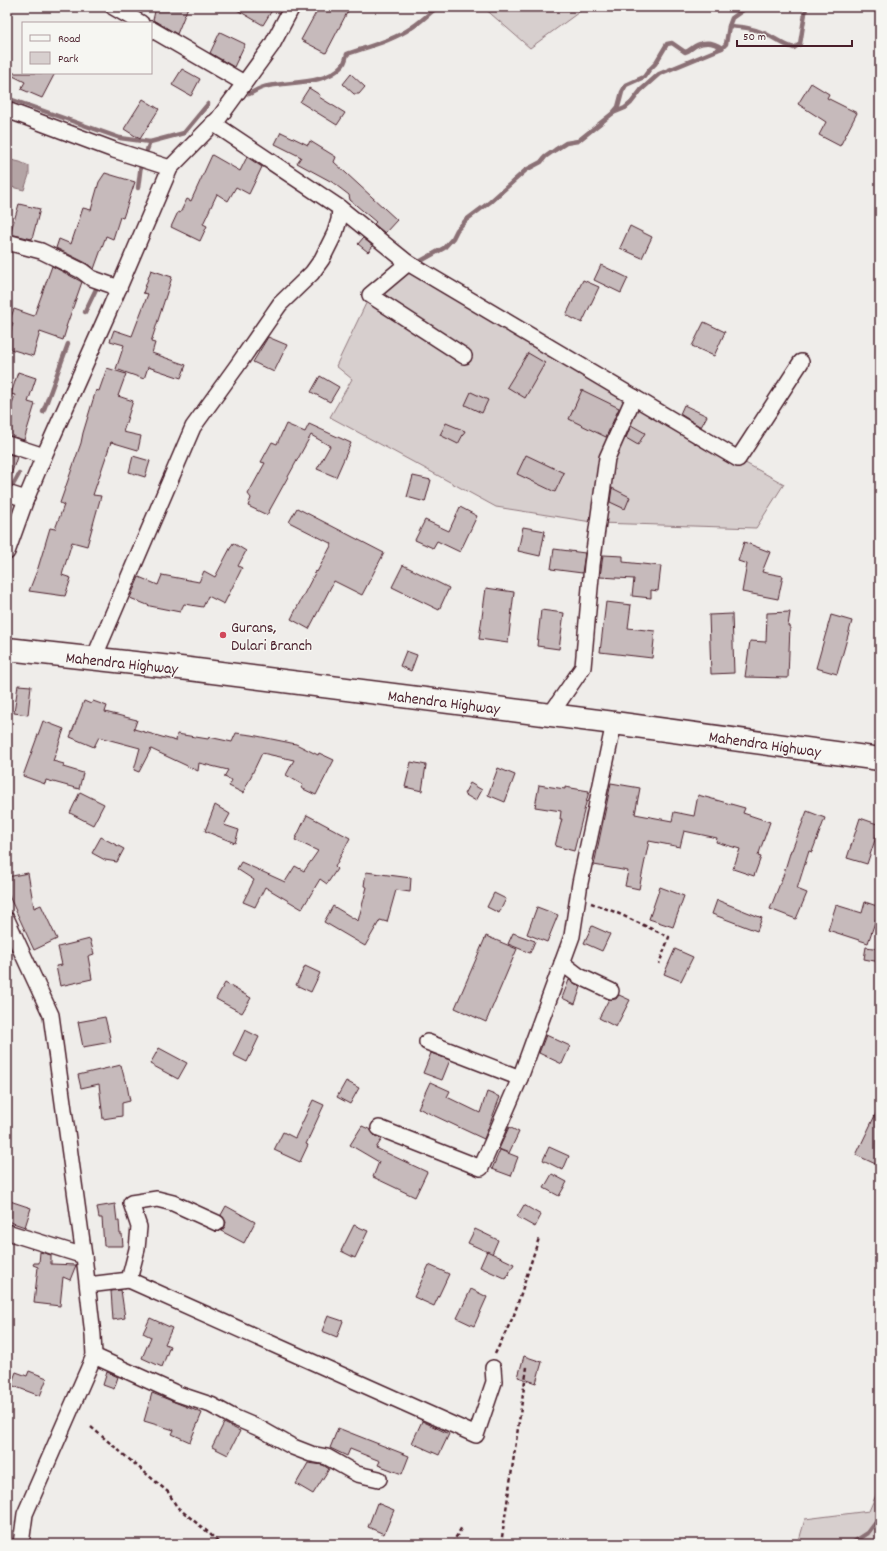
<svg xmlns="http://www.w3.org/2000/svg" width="887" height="1551" viewBox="0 0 887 1551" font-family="Dekko,sans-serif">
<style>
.green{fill:#d7cfce;stroke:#90777c}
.water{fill:#b4a4a5;stroke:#8a6f74}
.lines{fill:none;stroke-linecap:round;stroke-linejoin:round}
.stream{stroke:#8a6f74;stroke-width:4.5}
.building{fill:#c6babb;stroke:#4a1f2b}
.minor-casing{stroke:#4a1f2b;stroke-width:18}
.highway-casing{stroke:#4a1f2b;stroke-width:25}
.path{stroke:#4a1f2b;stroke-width:2.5;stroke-dasharray:4 3;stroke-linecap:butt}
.minor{stroke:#f6f6f2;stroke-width:15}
.highway{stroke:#f6f6f2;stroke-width:22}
.poi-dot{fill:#d1495b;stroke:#f6f6f2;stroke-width:1.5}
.labels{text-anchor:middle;stroke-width:3;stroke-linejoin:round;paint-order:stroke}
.poi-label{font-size:16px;fill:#4a1f2b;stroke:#f6f6f2;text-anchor:start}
.street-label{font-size:16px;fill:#4a1f2b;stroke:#f6f6f2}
</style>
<rect width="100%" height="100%" fill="#efedea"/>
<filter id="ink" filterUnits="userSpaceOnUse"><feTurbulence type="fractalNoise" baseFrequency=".025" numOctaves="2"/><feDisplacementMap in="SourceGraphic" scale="8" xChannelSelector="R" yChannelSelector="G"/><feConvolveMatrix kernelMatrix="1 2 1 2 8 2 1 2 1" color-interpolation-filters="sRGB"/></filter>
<g filter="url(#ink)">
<!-- green -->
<g class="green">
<path d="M483,7h103l-56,41z"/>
<path d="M408,263l330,196 46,25 -28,44 -158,-5 -102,-16 -166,-90 22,-38 -16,-13 34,-71z"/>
<path d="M880,1486v58h-82l7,-25 64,-8z"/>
</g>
<!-- water -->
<path class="water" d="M7,159l13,3 9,4v9l-5,15 -17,-4z"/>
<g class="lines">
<!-- stream -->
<g class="stream">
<path d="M729,26l3,-8 10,-7 4,-4"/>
<path d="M249,94c6,-3 12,-7 19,-8 23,-5 57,-1 74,-20 3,-3 4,-8 5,-12 20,-7 47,-14 64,-26 10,-6 17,-14 27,-21"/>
<path d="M7,98l113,40 30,4 34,-9 24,-29"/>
<path d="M613,113l12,-5 6,-5 10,-13 18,-16 63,-26"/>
<path d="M147,150l3,-8"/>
<path d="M138,188l3,-24"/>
<path d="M419,262l25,-14 9,-10 4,-8 9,-10 24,-18 36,-32 15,-8 4,-5 10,-7 11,-7 12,-2 35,-28 5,-6 4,-15 4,-7 18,-8 5,-7 6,-6 12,-20 5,-1 13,9c5,-1 7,-5 12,-7 9,-4 18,-2 25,3l4,-4 3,-18c13,1 25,2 37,8 10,5 17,11 28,14l6,-4 6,-37"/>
<path d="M85,312l11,-23"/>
<path d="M43,412l25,-68"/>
<path d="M9,492l10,-18"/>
<path d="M851,1544l17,-11 12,-16"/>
</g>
</g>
<!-- building -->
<g class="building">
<path d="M156,7h32l-11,27 -24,-14z"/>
<path d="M232,7h42l-11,18z"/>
<path d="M319,7h31l-24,46 -25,-13z"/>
<path d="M220,32l25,12 -11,23 -24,-14z"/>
<path d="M182,69l18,10 -9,17 -19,-11z"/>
<path d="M7,73h48l-13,25 -21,-9 4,-7z"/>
<path d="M351,74l14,13 -6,7h-5l-11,-10z"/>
<path d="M811,83l18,11 -2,4 30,15 -17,33 -21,-11 7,-13 -28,-18z"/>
<path d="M309,88l11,7 -1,2 26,16 -8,12 -37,-23z"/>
<path d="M143,99l16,10 -19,30 -16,-10z"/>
<path d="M281,132l27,13 2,-4 26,16 -2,5 63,58 -12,13 -11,-9 2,-2 -26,-22 -1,-5 -17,-13 -35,-19 4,-6 -26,-13z"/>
<path d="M212,155l28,16 7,-14 15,10 -13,27 -13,-7 -8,14 -11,-7 -14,30 4,2 -7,15 -29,-14 7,-15 2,1 7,-14 4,2z"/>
<path d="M105,173l30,9 -12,36 -3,-1 -7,22 -7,-3 -12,33 -8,-6 -30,-15 3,-9 12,5 12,-36 8,2 8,-28z"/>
<path d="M19,204l21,5 -8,30 -22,-5z"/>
<path d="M630,226l22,11 -10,21 -22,-10z"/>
<path d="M363,238l10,8 -5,6 -10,-8z"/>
<path d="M601,265l27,13 -7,15 -27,-13z"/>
<path d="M52,266l30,16 -16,45h1l-4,13 -23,-8 -7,24 -26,-8v-5l6,-20 -4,-1 5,-13 20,7z"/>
<path d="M151,270l21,7 -21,65 4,1 -3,10 34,12 -5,13 -33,-11 -4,12 -28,-10 8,-24 -14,-4 4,-11 18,6 16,-42 -5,-1z"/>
<path d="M583,280l16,7 -17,36 -16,-8z"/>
<path d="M704,322l21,10 -11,24 -22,-10z"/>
<path d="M268,337l19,8 -13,27 -21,-10z"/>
<path d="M528,353l17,10 -20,35 -18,-11z"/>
<path d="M107,368l19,6 -8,22 15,5 -10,31 18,4 -3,14 -27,-8 -18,53 8,1 -14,50 -15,-4 -10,33 9,3 -6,18 -36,-5 9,-23 12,-40 5,1 9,-24 -4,-2 21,-60 2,-10 13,-43 3,1z"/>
<path d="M18,372l18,6 -8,24 7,2 -11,36 -17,-5v-17l8,-23 -4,-1z"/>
<path d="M320,376l19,11 -9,15 -19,-10z"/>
<path d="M582,390l37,18 -13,29 -37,-18z"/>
<path d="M471,392l17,8 -6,13 -17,-8z"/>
<path d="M684,405l23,11 -6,11 -21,-13z"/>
<path d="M446,423l19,8 -7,13 -18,-9z"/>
<path d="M286,424l19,8 4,-8 42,19 -15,34 -19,-8 13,-23 -19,-11 -44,80 -19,-9 3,-8 -3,-4 17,-31 -4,-1 11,-20 5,2z"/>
<path d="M631,425l14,8 -7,12 -12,-7z"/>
<path d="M7,453l10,4 -7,21h-3z"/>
<path d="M526,455l38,18 -9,19 -38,-18z"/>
<path d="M133,456l17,5 -5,16 -16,-5z"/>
<path d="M413,476l18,4 -6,22 -18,-5z"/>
<path d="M612,488l18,9 -5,12 -15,-7z"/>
<path d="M460,507l17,9 -17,36 -23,-11 -4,7 -18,-8 10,-20 24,11z"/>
<path d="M297,508l87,45 -22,42 -28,-14 -25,48 -18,-10 25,-48 1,1 15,-28 -43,-22z"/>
<path d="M523,527l22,4 -5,25 -22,-5z"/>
<path d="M744,542l26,10 -8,20 21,4 -5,23 -36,-7 5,-28 -9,-3z"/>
<path d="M233,543l13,8 -8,15 4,2 -18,36 -16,-8 -5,11 -19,-3 -4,8 -30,-6 -20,-8 9,-21 19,8 4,-10 37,7 5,-11 11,6z"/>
<path d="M554,549l31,4 -3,20 -31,-4z"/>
<path d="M603,555l20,1v6l38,4 -3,25 -7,-1v8l-19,-2 2,-17 -34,-2z"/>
<path d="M403,565l46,23 -10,22 -47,-23z"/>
<path d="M486,588l28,4 -6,51 -29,-4z"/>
<path d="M606,602l25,3 -3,23 27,3 -3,27 -52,-6z"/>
<path d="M541,610l23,3 -5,36 -22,-3z"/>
<path d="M790,612l-2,14h2l-2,52 -43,-1 5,-36 16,1 1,-29z"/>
<path d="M732,614l2,59 -23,1 -2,-59z"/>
<path d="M831,615l21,6 -15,53 -21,-6z"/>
<path d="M406,651l11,4 -6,16 -11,-5z"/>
<path d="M18,685l13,1 -3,29 -14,-2z"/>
<path d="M84,701l7,3 2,-3 14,5 -2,6 32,8 -3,9 42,12 1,-7 31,5 1,-2 23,5 4,-9 16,2 44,9 22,11 1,-2 15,7 -18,35 -15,-7 2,-3 -17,-10 8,-15 -32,-7 -19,40 -14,-7 3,-6 -8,-3 4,-7 -29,-7 -1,8 -47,-22 -12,23 -5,-2 6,-22 -41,-11 -5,10 -24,-10z"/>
<path d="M43,721l21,8 -11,32 11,3 -1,3 20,6 -4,16 -33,-9 -1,4 -22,-8z"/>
<path d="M411,762l15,3 -4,26 -17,-4z"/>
<path d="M498,768l17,7 -10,27 -17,-7z"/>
<path d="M470,783l12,7 -6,11 -12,-7z"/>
<path d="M611,783l29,5 -5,26 37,7 2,-9 20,4 4,-21 47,13 -2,5 27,9 -12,34 3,1 -7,19 -21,-7 7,-20 -24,-7 1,-4 -33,-7 -4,16 -31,-6 -10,48 -14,-3 3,-15 -34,-6z"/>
<path d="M539,785l26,4v-2l24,4 -15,60 -19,-5 7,-27h-2l1,-8 -26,-4z"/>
<path d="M80,792l24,12 -11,21 -23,-12z"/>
<path d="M215,805l15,9 -6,11 15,5 -4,13 -30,-12z"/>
<path d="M807,811l18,7 -13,34 -3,-1 -12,38 10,4 -11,26 -26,-10 13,-33 8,-26h1z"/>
<path d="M307,815l43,23 -15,29 2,2 -10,15 -7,-5 -18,30 -37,-22 -10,20 -12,-5 11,-22 -17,-11 4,-7 44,20 10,-16 9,5 14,-20 -23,-11z"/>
<path d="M860,818l20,7 -13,39 -20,-6z"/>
<path d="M101,837l23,12 -7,13 -12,-2 -13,-7z"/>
<path d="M366,872l45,6 -1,14 -14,-2 -9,32 -7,-2 -15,26 -41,-24 9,-16 25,15 9,-34 -3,-1z"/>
<path d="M28,873l6,35 7,-3 16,34 -23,11 -25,-54 -2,-8v-11z"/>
<path d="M660,887l24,9 -11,31 -24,-8z"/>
<path d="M494,893l12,6 -7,14 -12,-6z"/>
<path d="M717,900l45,18 -5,13 -45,-17z"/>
<path d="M865,902l15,5 -12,36 -40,-13 8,-25 26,8z"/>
<path d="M537,907l21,8 -11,27 -20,-8z"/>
<path d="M592,926l18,8 -8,17 -18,-8z"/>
<path d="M513,933l22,8 -5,12 -22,-9z"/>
<path d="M486,936l31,13 -31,73 -31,-14z"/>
<path d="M90,939l4,15 -6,2 4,23 -32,7 -4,-20 6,-1 -4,-18z"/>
<path d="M866,947l14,2v13l-16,-3z"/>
<path d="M675,949l18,8 -12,24 -17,-7z"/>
<path d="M305,966l15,7 -9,19 -15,-7z"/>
<path d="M569,980l12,7 -6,17 -13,-6z"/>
<path d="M225,983l26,15 -9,15 -26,-14z"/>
<path d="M619,995l11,5 -14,27 -17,-9 10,-19h7z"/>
<path d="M105,1017l6,25 -28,5 -5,-25z"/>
<path d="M245,1030l14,7 -12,25 -14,-7z"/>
<path d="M546,1035l24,11 -8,18 -23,-11z"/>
<path d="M159,1048l28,15 -9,16 -28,-15z"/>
<path d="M431,1053l19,7 -8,20 -19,-7z"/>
<path d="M121,1065l4,16 1,-1 4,21 -8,2v13l-19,3 -4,-35 -18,4 -3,-13z"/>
<path d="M346,1081l13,7 -9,16 -13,-7z"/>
<path d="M430,1082l20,9 -3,6 33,16 7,-21 13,5 -16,42 -66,-31z"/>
<path d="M313,1100l11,5 -18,39 2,1 -8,17 -26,-12 9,-18 12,6z"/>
<path d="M880,1105v61l-24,-11z"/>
<path d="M362,1126l9,4 4,6 7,3 -6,9 51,24 -12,25 -42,-20 6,-15 -29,-17z"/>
<path d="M509,1127l10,5 -10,21 -10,-4z"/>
<path d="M549,1147l20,9 -6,14 -20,-10z"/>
<path d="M500,1150l18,7 -7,19 -19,-7z"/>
<path d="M552,1174l15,8 -8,14 -15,-8z"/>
<path d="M10,1201l21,7 -6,19 -18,-6v-10z"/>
<path d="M115,1204l2,17h2l1,13h2l1,12h-19l-2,-28h-3l-2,-11z"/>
<path d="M524,1205l17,10 -6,12 -18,-10z"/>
<path d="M226,1206l29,16 -11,21 -23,-12 4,-5 1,-4 -5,-7z"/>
<path d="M354,1225l14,6 -13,27 -14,-7z"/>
<path d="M475,1229l23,11 -6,14 -24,-11z"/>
<path d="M487,1251l27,13 -8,15 -26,-12z"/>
<path d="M40,1252l11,3v9l25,1 -6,15 -7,-3 -3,29 -26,-3 4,-36 -5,-2 1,-2h5z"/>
<path d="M429,1265l20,9 -15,32 -20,-9z"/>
<path d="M471,1289l16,8 -13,29 -17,-8z"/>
<path d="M121,1290l4,28 -12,2 -2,-29z"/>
<path d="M328,1316l15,5 -6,16 -15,-6z"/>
<path d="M150,1318l22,10 -7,16 5,2 -8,21 -20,-9 9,-21 -8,-4z"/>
<path d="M524,1356l18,6 -6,21 -18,-6z"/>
<path d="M29,1371l18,7 -7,18 -29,-11 5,-13 11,4z"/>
<path d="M107,1372l11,5 -4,12 -11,-4z"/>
<path d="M152,1393l50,20 -12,29 -18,-8 2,-4 -30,-9z"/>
<path d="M422,1421l27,13 -10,21 -27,-12z"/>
<path d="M224,1423l16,8 -12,24 -16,-8z"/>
<path d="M338,1428l71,28 -7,18 -24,-9 2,-4 -30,-12 -3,7 -17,-8z"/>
<path d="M308,1463l15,2 6,4 -16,25 -17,-10z"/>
<path d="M377,1503l17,7 -10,24 -16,-7z"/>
</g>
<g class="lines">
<!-- minor casing -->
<g class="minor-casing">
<g id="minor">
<path d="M113,7l28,16"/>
<path d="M151,29l93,54"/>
<path d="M7,110l107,40 56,18"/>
<path d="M213,123l127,85 68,55"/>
<path d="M7,242l34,9 41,20 9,7 28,10"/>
<path d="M464,356l-94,-61 38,-32 330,196 63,-97"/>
<path d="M7,444l37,12"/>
<path d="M7,493l19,6"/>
<path d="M7,552l19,-53 18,-43 64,-143 62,-145 49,-50 53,-73 20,-38"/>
<path d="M94,658l99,-231 44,-61 36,-52 7,-10 32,-31 10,-14 13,-26 4,-13 1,-12"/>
<path d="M550,715l33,-48 9,-102 15,-107 27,-61"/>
<path d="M7,920l44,95 33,241 9,79 1,21 -69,158 -4,30"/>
<path d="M562,963l17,13 32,15"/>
<path d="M520,1078l52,-142 8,-53 34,-160"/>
<path d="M379,1128l102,40 39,-90 -93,-36"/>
<path d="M7,1232l77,24"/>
<path d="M129,1280l347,155 18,-53 -1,-14"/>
<path d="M88,1285l41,-5 8,-31 2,-22 -8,-24 26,-4 16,4 44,20"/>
<path d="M94,1356l84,38 33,11 22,12 28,12 32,18 18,7 16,3 30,17 22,5"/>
</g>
</g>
<!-- highway casing -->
<g class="highway-casing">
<path id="highway" d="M7,649l182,20 425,54 266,36"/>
</g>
<!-- path -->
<g class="path">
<path d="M591,903l24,9 54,25 -10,27"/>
<path d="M495,1354l19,-39 25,-77"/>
<path d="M91,1427l77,65 9,15 32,26 11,11"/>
<path d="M231,1544h1"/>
<path d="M329,1544h3"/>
<path d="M452,1544l10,-17"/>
<path d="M501,1544l26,-177"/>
</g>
<!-- minor -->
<use href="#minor" class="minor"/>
<!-- highway -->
<use href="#highway" class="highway"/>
</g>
</g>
<!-- markers -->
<circle class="poi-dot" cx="223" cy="635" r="4"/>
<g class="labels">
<!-- poi labels -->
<g class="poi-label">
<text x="231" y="632">Gurans,<tspan x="231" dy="18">Dulari Branch</tspan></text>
</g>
<!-- street labels -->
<g class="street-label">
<text transform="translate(122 662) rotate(6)" y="6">Mahendra Highway</text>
<text transform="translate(444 701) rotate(7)" y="6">Mahendra Highway</text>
<text transform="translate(765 743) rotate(8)" y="6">Mahendra Highway</text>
</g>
</g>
<!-- margin -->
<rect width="887" height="1551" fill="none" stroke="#f6f6f2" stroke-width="24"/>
<rect x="12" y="12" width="863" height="1527" fill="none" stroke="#4a1f2b" stroke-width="1.5" filter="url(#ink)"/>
<!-- legend -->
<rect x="22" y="22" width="130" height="52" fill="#f6f6f2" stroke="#b1a0a2"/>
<rect x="30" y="35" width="20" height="6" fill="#f6f6f2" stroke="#b1a0a2"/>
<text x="58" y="42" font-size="12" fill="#4a1f2b">Road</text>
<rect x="30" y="52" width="20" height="12" fill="#d7cfce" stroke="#b1a0a2"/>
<text x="58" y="62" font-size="12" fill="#4a1f2b">Park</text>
<!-- scale -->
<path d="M737 40v6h115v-6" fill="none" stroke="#4a1f2b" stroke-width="2"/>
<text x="743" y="40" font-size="12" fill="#4a1f2b" stroke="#f6f6f2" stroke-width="3" paint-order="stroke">50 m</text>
</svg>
